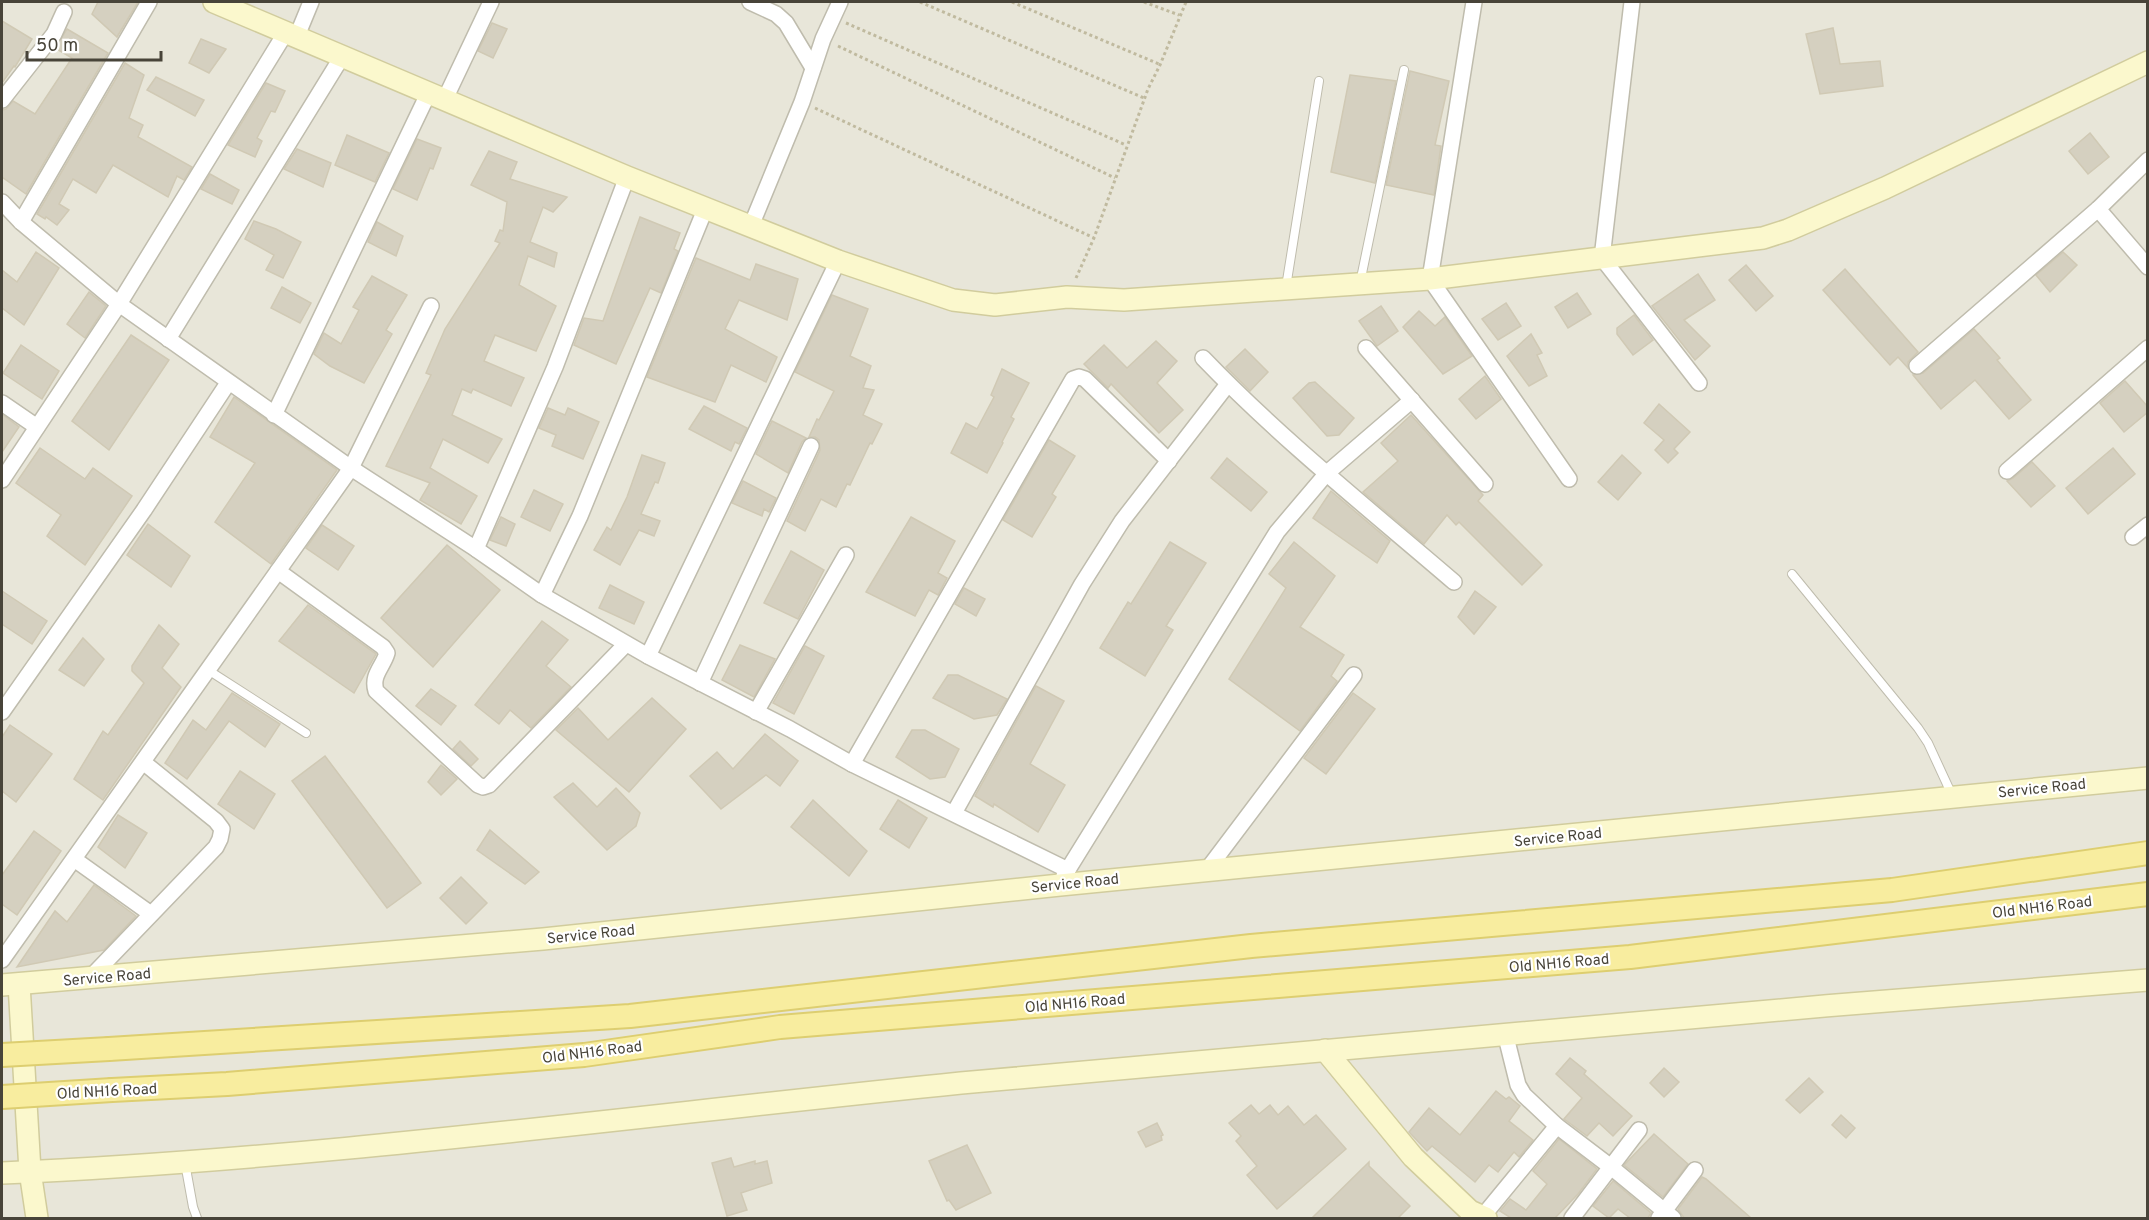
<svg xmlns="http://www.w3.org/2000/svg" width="2149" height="1220" viewBox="0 0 2149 1220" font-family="Overpass,sans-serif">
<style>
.residential{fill:#e8e6d9}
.building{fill:#d5d0c0;stroke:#d0c9b4;stroke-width:1.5}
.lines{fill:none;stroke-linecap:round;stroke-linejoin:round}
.lane-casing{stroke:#bfbcad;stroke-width:10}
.street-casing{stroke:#bfbcad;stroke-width:18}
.secondary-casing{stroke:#d1cc9d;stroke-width:24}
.primary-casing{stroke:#ddce70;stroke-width:26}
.path{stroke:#c0ba9f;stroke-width:3;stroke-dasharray:3 3;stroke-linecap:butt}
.lane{stroke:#fff;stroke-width:8}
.street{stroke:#fff;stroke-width:15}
.secondary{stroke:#fbf8cd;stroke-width:21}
.primary{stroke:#f8ed9f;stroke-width:22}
.primary-bridge-casing{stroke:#ddce70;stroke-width:26;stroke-linecap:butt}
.primary-bridge{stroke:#f8ed9f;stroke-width:22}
.labels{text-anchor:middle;stroke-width:4.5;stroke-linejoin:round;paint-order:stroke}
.street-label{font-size:15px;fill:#484439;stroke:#fff}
</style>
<rect width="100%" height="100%" fill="#f4f3ea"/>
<!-- residential -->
<rect class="residential" x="2" y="2" width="2145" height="1216"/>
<!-- building -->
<g class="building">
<path d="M98,2h40l-21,35 -25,-23z"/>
<path d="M2,21l30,18 -17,28 -1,-1 -12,17z"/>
<path d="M492,23l15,6 -14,29 -15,-7z"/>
<path d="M1833,28l7,36 40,-3 3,25 -63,8 -14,-60z"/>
<path d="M67,29l41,24 -82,141 -24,-17v-67l4,-1 7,-8 22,13 37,-56 -17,-10z"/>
<path d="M201,39l25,10 -17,24 -20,-10z"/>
<path d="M125,63l19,12 -15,43 14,7 -5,12 54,30 -8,13 -7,-4 -9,21 -55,-32 -17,28 -23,-14 -14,25 10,6 -12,15 -11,-8 -1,2 -8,-5z"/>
<path d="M1410,71l39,10 -14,64 6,1 -7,49 -48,-10z"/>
<path d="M1350,75l46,6 -21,102 -44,-11z"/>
<path d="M156,77l48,23 -9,16 -48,-26z"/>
<path d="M266,83l19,8 -10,21 -4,-1 -14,27 5,3 -7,16 -27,-12z"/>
<path d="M2090,133l19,24 -21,17 -19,-23z"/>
<path d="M347,135l42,18 -14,29 -40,-17z"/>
<path d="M417,139l24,9 -8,21 -3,-1 -13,32 -24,-11z"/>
<path d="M297,149l34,14 -8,24 -39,-18z"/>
<path d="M489,151l28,11 -7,17 57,18 -14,15 -10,-5 -13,35 27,11 -3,14 -26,-11 -9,29 37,21 -20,45 -41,-16 -11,26 40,17 -13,28 -38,-17 -2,4 -9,-4 -10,26 50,24 -14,24 -45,-24 -13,29 47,28 -16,28 -41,-24 10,-17 -44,-17 45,-91 -5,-2 19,-44 55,-86 -5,-2 5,-11 3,1 4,-29 -36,-17z"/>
<path d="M210,174l29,16 -7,14 -31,-15z"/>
<path d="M640,217l40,16 -6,16 4,2 -17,42 -11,-5 -34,76 -42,-19 10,-27 19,3z"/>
<path d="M254,221l22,8 25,13 -18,36 -17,-8 8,-15 -29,-16z"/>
<path d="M377,222l26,14 -7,20 -28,-14z"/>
<path d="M36,252l23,16 -35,57 -22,-17v-38l15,12z"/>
<path d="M2063,252l14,13 -27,27 -14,-17z"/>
<path d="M696,258l54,22 6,-16 42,15 -11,41 -48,-20 -14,29 52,28 -11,25 -35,-17 -16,37 -68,-25z"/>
<path d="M1746,265l27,31 -17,15 -27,-31z"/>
<path d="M1845,269l73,83 -10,10v6l-10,-11 -8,8 -67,-75z"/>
<path d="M1698,274l17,26 -31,20 26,26 -15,14 -43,-54z"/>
<path d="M372,276l35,19 -21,35 6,4 -28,49 -34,-17 -16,-12 10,-21 17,11 18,-34 -6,-3z"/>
<path d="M282,287l29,16 -11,20 -29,-15z"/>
<path d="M89,292l17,14 -21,32 -18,-14z"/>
<path d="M1577,293l14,21 -23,14 -13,-21z"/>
<path d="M832,295l36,14 -18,47 21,10 -8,22 11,2 -11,25 19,9 -10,20 -2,-1 -20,42 -3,-1 -11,23 -15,-8 -16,32 -18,-10 33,-71 -1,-10 -4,-3h-6l8,-18 2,1 15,-29 -39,-19z"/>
<path d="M1506,303l15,23 -23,14 -16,-21z"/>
<path d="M1381,306l17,25 -21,15 -18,-25z"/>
<path d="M1419,311l16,15 10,-9 27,39 -29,18 -40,-47z"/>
<path d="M1634,315l19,25 -20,15 -16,-21v-6z"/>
<path d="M1974,329l26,29 -3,2 34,40 -22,19 -34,-39 -34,29 -28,-34 10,-2z"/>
<path d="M1531,334l11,19 -5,2 10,21 -18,10 -22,-30z"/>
<path d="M131,335l38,25 -60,90 -37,-29z"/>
<path d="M1156,341l21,20 -20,22 26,27 -24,23 -48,-49 -3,4 -24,-24 20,-19 23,23z"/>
<path d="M21,345l38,26 -17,28 -39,-26z"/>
<path d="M1245,349l23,23 -18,19 -24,-24z"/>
<path d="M1002,369l27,14 -18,34 3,2 -12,23 1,1 -16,30 -36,-20 15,-30 11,6 17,-32 -3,-2z"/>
<path d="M1485,376l16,23 -25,20 -17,-20z"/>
<path d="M2125,381l23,26v5l-24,20 -24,-29z"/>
<path d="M1315,382l39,36 -15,17 -12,1 -34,-38 16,-15z"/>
<path d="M234,397l103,73 -66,94 -56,-42 40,-59 -45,-26z"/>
<path d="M1659,404l31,28 -16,17 4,4 -10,10 -13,-13 9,-10 -20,-17z"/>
<path d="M704,406l43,22 -8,16 -4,-2 -4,9 -42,-22z"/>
<path d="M548,408l17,7 3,-7 31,14 -16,37 -31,-13 4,-11 -17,-7z"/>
<path d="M2,414l17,13 -17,25z"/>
<path d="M1411,415l72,80 -5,6 64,64 -20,20 -63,-63 -3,3 -9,-10 -23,29 -61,-52 35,-31 -17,-18z"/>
<path d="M772,421l34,17 -4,4 -14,31 -32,-19z"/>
<path d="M1049,440l26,16 -23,38 4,3 -24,40 -29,-17z"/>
<path d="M40,448l45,31 8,-11 39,28 -47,69 -38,-29 14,-21 -45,-32z"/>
<path d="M2113,448l22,26 -47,40 -22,-26z"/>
<path d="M642,455l23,8 -7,20 -3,-1 -14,32 19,7 -6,15 -15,-6 -19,35 -26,-15 13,-23 4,3 16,-33z"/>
<path d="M1622,455l19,18 -23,27 -20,-18z"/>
<path d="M1227,458l40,34 -16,19 -40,-33z"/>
<path d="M2032,462l23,24 -24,21 -24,-26 6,-3z"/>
<path d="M743,481l33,17 -7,14 -5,-3 -2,7 -30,-13z"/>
<path d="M534,490l29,14 -13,27 -29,-14z"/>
<path d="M1331,491l59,50 -13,22 -64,-45z"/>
<path d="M501,517l14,7 -9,22 -16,-6z"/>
<path d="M911,517l44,24 -17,32 9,5 -9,17 -9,-5 -14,26 -49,-24z"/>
<path d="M148,524l42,32 -19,31 -44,-32z"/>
<path d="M322,525l32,21 -16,24 -32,-22z"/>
<path d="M1170,542l36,21 -40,63 7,4 -28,46 -45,-28 28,-46 3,2z"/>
<path d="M1294,542l41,34 -35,51 44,28 -13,21 6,5 -37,50 -71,-52 57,-91 -17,-14z"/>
<path d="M447,545l53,45 -67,77 -52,-49z"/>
<path d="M791,551l33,19 -26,49 -34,-16z"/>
<path d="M610,585l34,17 -10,22 -35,-16z"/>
<path d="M964,588l21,11 -9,17 -21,-12z"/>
<path d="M2,591l45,30 -15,23 -30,-20z"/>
<path d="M1475,591l21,16 -22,27 -16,-17z"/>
<path d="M308,605l68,49 -22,39 -75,-52z"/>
<path d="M542,621l26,19 -22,26 25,21 -40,41 -21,-18 -11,14 -24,-19z"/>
<path d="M159,625l20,19 -17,24 19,19 -78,113 -29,-21 29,-48 5,4 36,-52 -12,-12v-5z"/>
<path d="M83,638l21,21 -20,27 -25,-16z"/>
<path d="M740,645l35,14 -21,38 -32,-17z"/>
<path d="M805,646l19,10 -30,58 -21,-11z"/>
<path d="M948,675h10l49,24 -10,16 -23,4 -41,-21z"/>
<path d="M1036,686l28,15 -34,63 35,21 -27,47 -44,-28 -1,3 -18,-11z"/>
<path d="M431,689l25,17 -15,19 -25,-19z"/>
<path d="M232,693l48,31 -15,23 -36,-26 -42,58 -22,-16 28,-43 13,10z"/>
<path d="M1353,693l22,16 -49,65 -22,-16z"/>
<path d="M652,698l34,31 -57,63 -73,-62 22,-22 30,32z"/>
<path d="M10,725l42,29 -36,48 -14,-11v-54z"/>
<path d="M912,730h13l34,19 -14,28 -15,2 -34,-22z"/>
<path d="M765,734l33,27 -18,25 -14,-11 -45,34 -31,-33 27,-24 16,17z"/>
<path d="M460,741l18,18 -7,7 -18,-17z"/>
<path d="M325,756l96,127 -34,25 -95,-127z"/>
<path d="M441,765l16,14 -16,16 -13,-13z"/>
<path d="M240,771l35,23 -21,35 -36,-25z"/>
<path d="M573,783l24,24 19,-19 24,25 -4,13 -29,24 -53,-53z"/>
<path d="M813,800l54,51 -18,25 -58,-49z"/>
<path d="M898,800l29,18 -18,30 -29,-19z"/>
<path d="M118,815l29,18 -22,35 -27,-21z"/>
<path d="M490,830l49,42 -14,12 -48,-34z"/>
<path d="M34,831l27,20 -44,64 -15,-11v-29z"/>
<path d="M461,877l26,26 -21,21 -26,-26z"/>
<path d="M94,885l42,31 -32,34 -87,17 38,-56 12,11z"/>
<path d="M1570,1058l16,13 -2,3 48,42 -19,20 -14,-13 -12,13 -23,-17 18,-21 -26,-24z"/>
<path d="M1664,1068l15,14 -15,15 -14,-14z"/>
<path d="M1809,1078l14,14 -23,21 -14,-13z"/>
<path d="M1496,1091l10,8 3,-2 11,9 -11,15 24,19 -14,17 -5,-5 -16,20 -9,-7 -14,17 -43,-36 -5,5 -18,-19 20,-24 31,27z"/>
<path d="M1251,1105l8,9 11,-9 8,10 10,-9 16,19 12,-10 30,34 -69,60 -30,-34 10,-9 -21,-25 5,-5 -12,-13z"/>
<path d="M1841,1115l14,13 -9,10 -14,-13z"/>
<path d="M1157,1123l6,12 -2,1 1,4 -16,7 -8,-15z"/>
<path d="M1654,1134l34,30 -25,33 -39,-32z"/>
<path d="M1559,1139l38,30 -19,25 -23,24h-44l-11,-7 10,-12 16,11 21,-26 -14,-13z"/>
<path d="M967,1145l24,48 -35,17 -7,-10 -2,1 -18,-40z"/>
<path d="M731,1158l3,9 21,-6v3l12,-3 5,22 -31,10 6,17 -20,6 -15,-53z"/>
<path d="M1369,1162v4l41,40 -12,12h-86z"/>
<path d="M1702,1177l4,2 45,39h-67l-6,-9z"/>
<path d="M1613,1181l38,32 -3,5h-18l-12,-9 -9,9 -16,-12z"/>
</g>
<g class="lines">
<!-- lane casing -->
<g class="lane-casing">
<g id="lane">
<path d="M1360,283l44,-213"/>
<path d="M1286,287l33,-206"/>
<path d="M1792,574l126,154 10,15 24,52"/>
<path d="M208,670l98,63"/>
<path d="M185,1163l8,44 4,11"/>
</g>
</g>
<!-- street casing -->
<g class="street-casing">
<g id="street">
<path d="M750,2l26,12 10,9 27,45"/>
<path d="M1474,2l-44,277 139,200"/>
<path d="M1632,2l-30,256 97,125"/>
<path d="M297,36l14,-34"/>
<path d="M445,99l46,-97"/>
<path d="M2,100l52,-66 10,-22"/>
<path d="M2,202l19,20 98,82 232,164 125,81 66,46 106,61 142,73 62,35 216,106"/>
<path d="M2098,209l50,58"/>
<path d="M21,222l128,-220"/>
<path d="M751,226l51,-124 21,-63 17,-37"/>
<path d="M168,339l175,-284"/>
<path d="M1366,348l119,136"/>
<path d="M1203,358c78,81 166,151 251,224"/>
<path d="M1917,366l181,-157 50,-49"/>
<path d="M2,403l35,24"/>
<path d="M274,415l155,-323"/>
<path d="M2007,471l141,-123"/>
<path d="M2,480l117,-176 167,-272"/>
<path d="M2133,537l15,-12"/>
<path d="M476,549l79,-182 72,-190"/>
<path d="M278,571l105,76 4,6c-4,14 -16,22 -11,38l102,94 5,2 6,-2 137,-141"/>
<path d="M542,595l38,-79 126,-309"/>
<path d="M648,656l190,-395"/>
<path d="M700,683l111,-237"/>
<path d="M2,712l142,-202 84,-127"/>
<path d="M756,712l90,-157"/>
<path d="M852,764l221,-385 6,-2 6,2 84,82"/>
<path d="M954,813l128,-229 40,-63 106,-137"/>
<path d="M74,859l77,55"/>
<path d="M1207,870l147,-195"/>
<path d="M1064,876l213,-344 50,-59 85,-73"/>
<path d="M2,960l349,-492 80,-162"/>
<path d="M90,978l126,-131 4,-8 2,-10 -6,-8 -73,-59"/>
<path d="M1505,1033l13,52 6,10 33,31 54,41 62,51"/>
<path d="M1483,1216l74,-90"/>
<path d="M1572,1218l67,-88"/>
<path d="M1659,1218l36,-48"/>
</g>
</g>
<!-- secondary casing -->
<g class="secondary-casing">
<g id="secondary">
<path d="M214,2l413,175 211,84 115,39 42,5 72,-8 57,3 306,-21 333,-41 25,-8 97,-42 263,-126"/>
<path d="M19,984l11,187 7,47"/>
<path d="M2,985l541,-46 517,-54 1088,-107"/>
<path d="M1325,1050l88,107 57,54 16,7"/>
<path d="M2,1173c320,-14 640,-58 959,-90 395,-38 791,-72 1187,-103"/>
</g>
</g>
<!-- primary casing -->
<g class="primary-casing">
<g id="primary">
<path d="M109,1049l521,-33 621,-70 641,-56 256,-37"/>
<path d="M112,1090l115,-6 357,-29 196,-28 850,-70 518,-63"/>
</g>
</g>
<!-- path -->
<g class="path">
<path d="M920,2l224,96"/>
<path d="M1012,2l147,62"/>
<path d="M1144,2l35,13"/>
<path d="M846,23l280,122"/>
<path d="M838,46l277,132"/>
<path d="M815,108l279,130"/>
<path d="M1076,278l18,-40 54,-149 12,-24 26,-63"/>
</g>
<!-- lane -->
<use href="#lane" class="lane"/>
<!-- street -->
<use href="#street" class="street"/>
<!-- secondary -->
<use href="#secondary" class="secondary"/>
<!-- primary -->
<use href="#primary" class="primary"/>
<!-- primary-bridge casing -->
<g class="primary-bridge-casing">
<g id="primary-bridge">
<path d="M2,1055l107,-6"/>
<path d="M2,1097l110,-7"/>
</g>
</g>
<!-- primary-bridge -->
<use href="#primary-bridge" class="primary-bridge"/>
</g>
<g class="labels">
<!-- street labels -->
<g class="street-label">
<text transform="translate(2042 788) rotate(-6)" y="5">Service Road</text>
<text transform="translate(1558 837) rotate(-6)" y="5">Service Road</text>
<text transform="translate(1075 883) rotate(-6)" y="5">Service Road</text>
<text transform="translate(2042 907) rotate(-7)" y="5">Old NH16 Road</text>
<text transform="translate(591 934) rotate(-6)" y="5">Service Road</text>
<text transform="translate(1559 963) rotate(-5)" y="5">Old NH16 Road</text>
<text transform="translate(107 977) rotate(-5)" y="5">Service Road</text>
<text transform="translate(1075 1003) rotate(-5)" y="5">Old NH16 Road</text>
<text transform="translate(592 1052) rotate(-7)" y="5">Old NH16 Road</text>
<text transform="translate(107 1091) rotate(-3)" y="5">Old NH16 Road</text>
</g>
</g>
<!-- border -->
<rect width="2149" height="1220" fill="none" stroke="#484439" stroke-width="6"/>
<!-- scale -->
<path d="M27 51v9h134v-9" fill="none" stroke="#484439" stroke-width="3"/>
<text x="36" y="51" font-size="18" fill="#484439" stroke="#ffffff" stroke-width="4.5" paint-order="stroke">50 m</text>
</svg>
